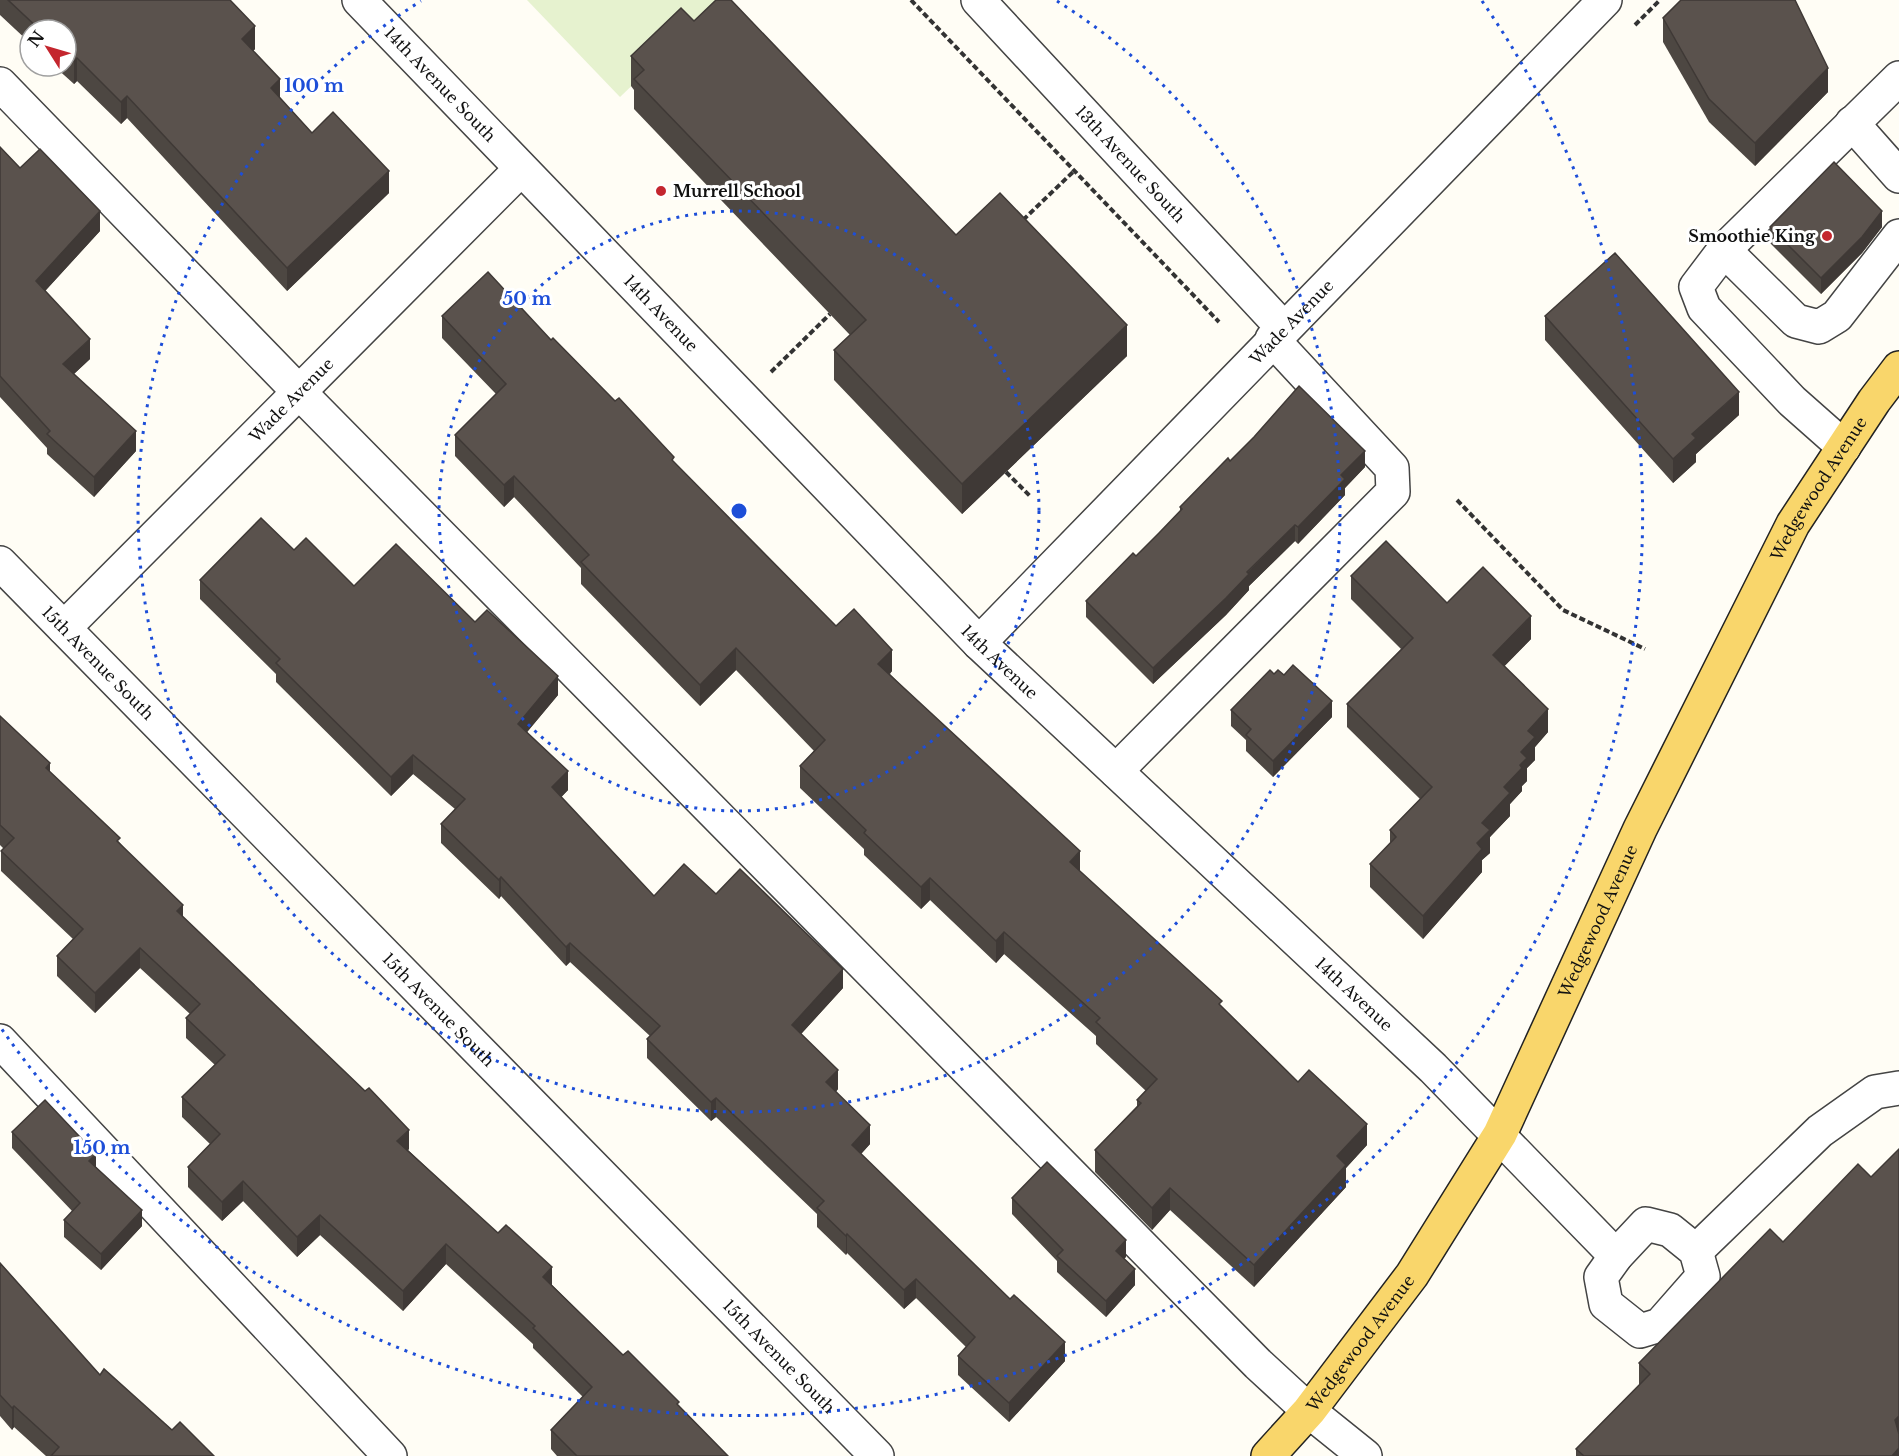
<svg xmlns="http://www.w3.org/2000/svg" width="1899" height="1456" viewBox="0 0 1899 1456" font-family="'Libre Baskerville',serif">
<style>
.pitch{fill:#e6f2cf}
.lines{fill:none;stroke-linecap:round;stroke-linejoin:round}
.minor-casing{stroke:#444;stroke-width:36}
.major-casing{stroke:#222;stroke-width:36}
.path{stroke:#333;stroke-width:4;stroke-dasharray:6 3;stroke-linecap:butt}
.minor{stroke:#fff;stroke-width:33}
.major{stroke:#f9d66b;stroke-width:33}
.wall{fill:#4d4742}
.shaded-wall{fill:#3f3936}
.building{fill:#5a524d;stroke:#3f3936;stroke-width:1.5}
.ring{fill:none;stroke:#1d4ed8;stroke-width:3;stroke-dasharray:3 6}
.poi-dot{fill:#c4262e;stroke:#fff;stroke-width:2}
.labels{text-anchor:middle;stroke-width:6;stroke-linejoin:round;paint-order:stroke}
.street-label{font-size:16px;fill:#111;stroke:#fff}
.poi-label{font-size:16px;font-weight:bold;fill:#111;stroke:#fff;text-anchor:start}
.centre{fill:#1d4ed8;stroke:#fff;stroke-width:3}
.ring-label{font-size:18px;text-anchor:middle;font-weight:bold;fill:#1d4ed8;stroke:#fff;stroke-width:6;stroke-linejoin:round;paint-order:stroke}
</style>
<rect width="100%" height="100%" fill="#fffdf5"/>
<!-- pitch -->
<path class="pitch" d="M527,0h194l-101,97z"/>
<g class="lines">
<!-- minor casing -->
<g class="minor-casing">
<g id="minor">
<path id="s1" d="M359,0l620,643 454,425 183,188"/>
<path id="s2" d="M978,0l305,328"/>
<path d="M0,84l299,308 959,972 51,47 56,45"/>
<path d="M1852,123l47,53"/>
<path d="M1724,250l72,71 23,6 18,-11 62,-80"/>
<path d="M1844,447l-52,-46 -88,-93 -8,-21 28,-37 175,-172"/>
<path id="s3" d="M0,563l877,893"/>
<path id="s4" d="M64,628l456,-458"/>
<path id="s5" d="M979,643l626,-643"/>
<path d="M1116,771l277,-279 -1,-24 -120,-129"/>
<path d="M0,1041l390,415"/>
<path d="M1646,1224l24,6 26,21 7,25 -43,49 -20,6 -34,-27 -5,-27 15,-21z"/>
<path d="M1696,1251l124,-120 55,-39 24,-4"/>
</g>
</g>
<!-- major casing -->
<g class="major-casing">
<g id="major">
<path id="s6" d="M1268,1456l41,-45 103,-136 88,-141 140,-305 153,-305 81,-123 25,-33"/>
</g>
</g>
<!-- path -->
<g class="path">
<path d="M911,0l308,322"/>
<path d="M1635,25l25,-25"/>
<path d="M1023,220l51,-49"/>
<path d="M771,372l59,-58"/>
<path d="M1006,472l25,25"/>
<path d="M1457,500l106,110 82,39"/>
</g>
<!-- minor -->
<use href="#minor" class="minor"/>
<!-- major -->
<use href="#major" class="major"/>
</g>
<!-- wall -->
<g class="wall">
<path d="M0,0h230l25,49 -2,2 27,48 32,34 77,60 -102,98 -160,-173 -6,6 -44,-43 -3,3 -20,-18h12v-36h-36v13l-30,-28z"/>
<path d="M1663,18l165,74 -73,74 -46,-44 -46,-80z"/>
<path d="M694,21l262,214 171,121 -165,158 -128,-134v-30l16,-15 -216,-226v-19l-3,-4v-30z"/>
<path d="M0,147l20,21 80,63 -55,60 45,68 -16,15 62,77 -42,46 -47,-43v-6l-47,-51z"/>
<path d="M1770,227h112l-20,26 -41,41 -51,-51z"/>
<path d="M442,316l109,24 285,286 56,45 -2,3 190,198 142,135 76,75 69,63 -21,23v19l-92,100 -84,-77 -18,20 -57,-58v-22l42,-44v-6l9,-9 -50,-47v-8l-92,-82 -8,9 -66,-63 -9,9 -57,-54v-6l-64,-61v-22l14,-15 -78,-81 -36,36 -119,-122v-16l-67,-71 -10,10 -49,-51v-21l41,-41 -54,-56z"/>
<path d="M1545,316l194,99 -43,39v8l-23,21 -128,-143z"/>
<path d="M1230,461l135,6 -20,21v7l-47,49 -3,-3 -46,45v4l-23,25 -73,69 -67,-67v-16l50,-45 44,-44v-5z"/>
<path d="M294,550l60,36 121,36 83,73 -31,37 41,58 -7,7 93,99 62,-2 127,94 -42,46 37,55 -2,3 34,52 -9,10 204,207 -56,61 -51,-47v-19l8,-9 -50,-49 -12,11 -57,-56 -1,2 -29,-28v-13l-101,-97 -5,4 -64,-63v-19l3,-3 -80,-74 -4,4 -65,-70 -2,3 -58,-56v-19l14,-15 -42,-35 -22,22 -115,-114v-8l-76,-75v-19z"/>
<path d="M1351,576l96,27 84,36 -27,27 44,66 -13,15v13l-8,8v13l-5,5v5l-12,13v12l-20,21v16l-8,7v12l-59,67 -53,-52v-23l20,-20v-14l30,-31 -73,-72v-23l54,-55 -50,-50z"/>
<path d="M1274,674l58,43 -59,60 -27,-26v-11l-15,-14v-16z"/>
<path d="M0,716l50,56 70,71 63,74 226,232 -1,1 144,135 71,70 56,51 49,50h-171l-6,-7v-19l32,-33 -50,-49v-4l-87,-80 -43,47 -83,-76 -23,22 -54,-56 -21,20 -34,-34v-20l22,-23 -28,-27v-20l33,-32 -29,-27v-20l4,-4 -50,-46 -45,45 -38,-37v-20l16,-17 -72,-68v-20l3,-2 -4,-4z"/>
<path d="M12,1132l84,35 46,59 -41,44 -37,-33v-17l9,-8 -61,-64z"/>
<path d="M1871,1177l28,279h-323v-7l63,-64v-22l144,-121z"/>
<path d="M1012,1198l114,59 -2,1 11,27 -29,32 -49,-45v-11l-45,-47z"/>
<path d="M0,1263l100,112 72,55 42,26h-168l-32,-29 -2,3 -12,-14z"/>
</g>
<!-- shaded-wall -->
<g class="shaded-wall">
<path d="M255,26v23l-13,13v-23z"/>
<path d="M77,58v23l-3,3v-23z"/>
<path d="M1828,68v24l-73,74v-23z"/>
<path d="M280,79v23l-9,-14z"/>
<path d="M127,96v22l-6,6v-22z"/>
<path d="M389,171v22l-102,98v-23z"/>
<path d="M100,211v20l-64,70v-20z"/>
<path d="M1882,211v16l-20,26 -41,41v-16z"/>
<path d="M1127,325v31l-165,158v-30z"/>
<path d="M90,339v20l-27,25v-20z"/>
<path d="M1739,392v23l-43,39v8l-23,21v-24l19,-25z"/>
<path d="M136,431v20l-42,46v-20z"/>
<path d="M1365,451v16l-20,21v7l-47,49v-17l43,-52z"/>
<path d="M514,476v21l-10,10v-22z"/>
<path d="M1295,525v16l-46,45v4l-23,25 -73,69v-16z"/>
<path d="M1531,616v23l-38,39v-23z"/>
<path d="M736,648v22l-36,36v-21z"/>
<path d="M892,650v21l-14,14v-21z"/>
<path d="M558,676v19l-40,48v-19z"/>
<path d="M1332,701v16l-59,60v-16z"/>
<path d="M1548,709v23l-13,15v13l-8,8v13l-5,5v5l-12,13v12l-20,21v16l-8,7v12l-59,67v-23l54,-73 5,-20 22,-36 17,-35 7,-21z"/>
<path d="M413,755v19l-22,22v-19z"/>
<path d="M50,763v20l-4,-15z"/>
<path d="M568,771v19l-16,17v-20z"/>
<path d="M1080,851v22l-10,-11z"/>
<path d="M501,877v19l-2,3v-19z"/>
<path d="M930,878v22l-9,9v-22z"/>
<path d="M183,905v20l-6,-14z"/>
<path d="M1004,932v22l-8,9v-22z"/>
<path d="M570,943v19l-4,4v-19z"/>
<path d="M140,948v20l-45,45v-20z"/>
<path d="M843,969v19l-51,56v-19z"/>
<path d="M838,1070v19l-12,12v-19z"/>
<path d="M716,1098v19l-5,4v-19z"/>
<path d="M1367,1124v21l-21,23v19l-92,100v-22l83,-109z"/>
<path d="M870,1125v19l-18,20v-19z"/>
<path d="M409,1130v19l-12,11v-19z"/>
<path d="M96,1154v16l-7,-9z"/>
<path d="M243,1181v20l-21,20v-19z"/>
<path d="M1170,1188v22l-18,20v-22z"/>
<path d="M142,1210v16l-41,44v-16z"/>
<path d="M320,1215v20l-23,22v-20z"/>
<path d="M847,1234v19l-1,2v-19z"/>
<path d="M1126,1240v17l-10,10v-16z"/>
<path d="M446,1244v20l-43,47v-20z"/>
<path d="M552,1267v20l-9,-10z"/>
<path d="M1135,1269v16l-29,32v-16z"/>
<path d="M916,1279v19l-12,11v-19z"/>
<path d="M1065,1342v19l-56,61v-19z"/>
<path d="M14,1406v21l-2,3v-22z"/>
<path d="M1899,1416v30l-4,-26z"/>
<path d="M1899,1448v8h-7z"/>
</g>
<!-- building -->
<g class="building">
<path d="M8,0h222l25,26 -13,13 38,40 -9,9 41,45 21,-21 56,59 -102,97 -160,-172 -6,6 -44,-44 -3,3 -8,-7v-24h-26z"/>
<path d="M716,0h15l225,235 44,-42 127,132 -165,159 -128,-134 32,-30 -232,-241 10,-9 -13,-14 50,-48 13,13z"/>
<path d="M1681,0h114l33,68 -73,75 -46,-44 -46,-81z"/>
<path d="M0,147l20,21 20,-19 60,62 -64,70 54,58 -27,25 73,67 -42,46 -47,-43 3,-3 -50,-55z"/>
<path d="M1834,162l48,49 -20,26 -41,41 -51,-51z"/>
<path d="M1615,253l124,139 -47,42 4,4 -23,21 -128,-143z"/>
<path d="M488,272l63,68 2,-2 62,63 4,-3 55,59 -2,3 164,166 18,-17 38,41 -14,14 202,187 -10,11 152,139 -3,3 79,78 11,-12 58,54 -30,32 9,9 -92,100 -84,-77 -18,20 -57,-58 46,-47 -4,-3 20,-21 -61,-57 4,-4 -96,-86 -8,9 -66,-63 -9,9 -57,-54 2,-3 -66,-64 25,-26 -89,-92 -36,37 -119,-123 8,-7 -75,-79 -10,9 -49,-50 51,-51 -64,-68z"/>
<path d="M1299,386l66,65 -24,24 4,4 -47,48 -3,-2 -48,47 2,2 -23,24 -73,70 -67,-67 47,-48 3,3 23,-23 23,-24 -2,-2 48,-49 2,3 24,-24z"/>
<path d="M261,518l33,32 12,-12 48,48 42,-42 79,78 12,-12 71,66 -40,48 50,47 -16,16 102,109 30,-32 32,30 24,-25 103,100 -51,56 46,45 -12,12 44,43 -18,20 158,154 4,-4 51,47 -56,61 -51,-47 17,-19 -59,-58 -12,11 -57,-56 -1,2 -29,-28 7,-7 -108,-103 -5,4 -64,-63 13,-13 -90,-83 -4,4 -65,-70 -2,3 -58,-56 24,-25 -52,-44 -22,22 -115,-114 4,-4 -80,-79z"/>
<path d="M1386,541l61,62 36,-36 48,49 -38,39 55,54 -20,22 7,6 -14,15 6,6 -7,7 2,3 -18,19 6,6 -28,30 8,7 -13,13 5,6 -59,67 -53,-52 26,-27 -6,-7 42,-43 -85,-83 66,-66 -62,-62z"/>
<path d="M1293,665l39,36 -59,60 -27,-26 5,-6 -20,-19 39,-40 4,4 4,-4 6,5z"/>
<path d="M0,716l50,47 -4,5 74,70 -3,3 66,64 -6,6 188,180 4,-3 40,42 -12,11 101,92 8,-8 46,42 -9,10 80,78 5,-4 51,51 -2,2 51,52h-151l-26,-26 41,-43 -59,-59 2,-2 -89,-82 -43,47 -83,-76 -23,22 -54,-56 -21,21 -34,-35 32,-33 -38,-37 43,-42 -39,-37 14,-14 -60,-56 -45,45 -38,-37 26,-27 -82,-78 13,-13 -14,-13z"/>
<path d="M45,1100l51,54 -7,7 53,49 -41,44 -37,-34 16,-17 -68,-71z"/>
<path d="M1899,1149v267l-4,4 4,14v14l-7,8h-308l-8,-7 74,-75 -11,-11 131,-134 13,13 75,-78 13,13z"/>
<path d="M1047,1162l79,78 -10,11 19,18 -29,32 -49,-45 6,-6 -51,-52z"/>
<path d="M0,1263l100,112 4,-6 68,61 8,-8 34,34h-163l8,-9 -45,-41 -2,2 -12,-13z"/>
</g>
<!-- distance rings -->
<g class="ring">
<circle cx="739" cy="511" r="300"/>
<path d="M1057 1A601 601 0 1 1 421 1"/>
<path d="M1482 1A901 901 0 0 1 1 1028"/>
</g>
<!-- markers -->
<g class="poi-dot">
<circle cx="661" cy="191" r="6"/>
<circle cx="1827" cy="236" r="6"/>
</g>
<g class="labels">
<!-- street labels -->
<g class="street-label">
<text dy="6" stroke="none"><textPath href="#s1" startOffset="117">14th Avenue South</textPath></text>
<text dy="6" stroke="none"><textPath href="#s2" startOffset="224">13th Avenue South</textPath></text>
<text dy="6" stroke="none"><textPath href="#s1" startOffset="435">14th Avenue</textPath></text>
<text dy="6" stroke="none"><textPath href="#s5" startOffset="448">Wade Avenue</textPath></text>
<text dy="6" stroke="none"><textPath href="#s4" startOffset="322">Wade Avenue</textPath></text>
<text dy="6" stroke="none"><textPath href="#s6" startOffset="1118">Wedgewood Avenue</textPath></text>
<text dy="6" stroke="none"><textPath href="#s3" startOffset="140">15th Avenue South</textPath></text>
<text dy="6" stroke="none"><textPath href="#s1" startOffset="921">14th Avenue</textPath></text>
<text dy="6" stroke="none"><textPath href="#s6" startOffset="632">Wedgewood Avenue</textPath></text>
<text dy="6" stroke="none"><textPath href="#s1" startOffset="1407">14th Avenue</textPath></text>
<text dy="6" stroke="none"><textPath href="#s3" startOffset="626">15th Avenue South</textPath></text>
<text dy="6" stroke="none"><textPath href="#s6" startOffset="146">Wedgewood Avenue</textPath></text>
<text dy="6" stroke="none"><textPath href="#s3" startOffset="1112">15th Avenue South</textPath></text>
</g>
<!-- poi labels -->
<g class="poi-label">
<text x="673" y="197">Murrell School</text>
<text x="1815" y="242" text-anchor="end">Smoothie King</text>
</g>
</g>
<circle cx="739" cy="511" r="9" class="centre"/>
<g class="ring-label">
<text x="314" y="92">100 m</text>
<text x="527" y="305">50 m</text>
<text x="102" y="1154">150 m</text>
</g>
<!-- north arrow -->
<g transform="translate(48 48) rotate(307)"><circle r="28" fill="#ffffff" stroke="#a0a0a0" stroke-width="1.5"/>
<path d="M0-4.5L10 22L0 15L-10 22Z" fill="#c4262e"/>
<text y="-9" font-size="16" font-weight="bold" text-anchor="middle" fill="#111111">N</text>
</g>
</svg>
